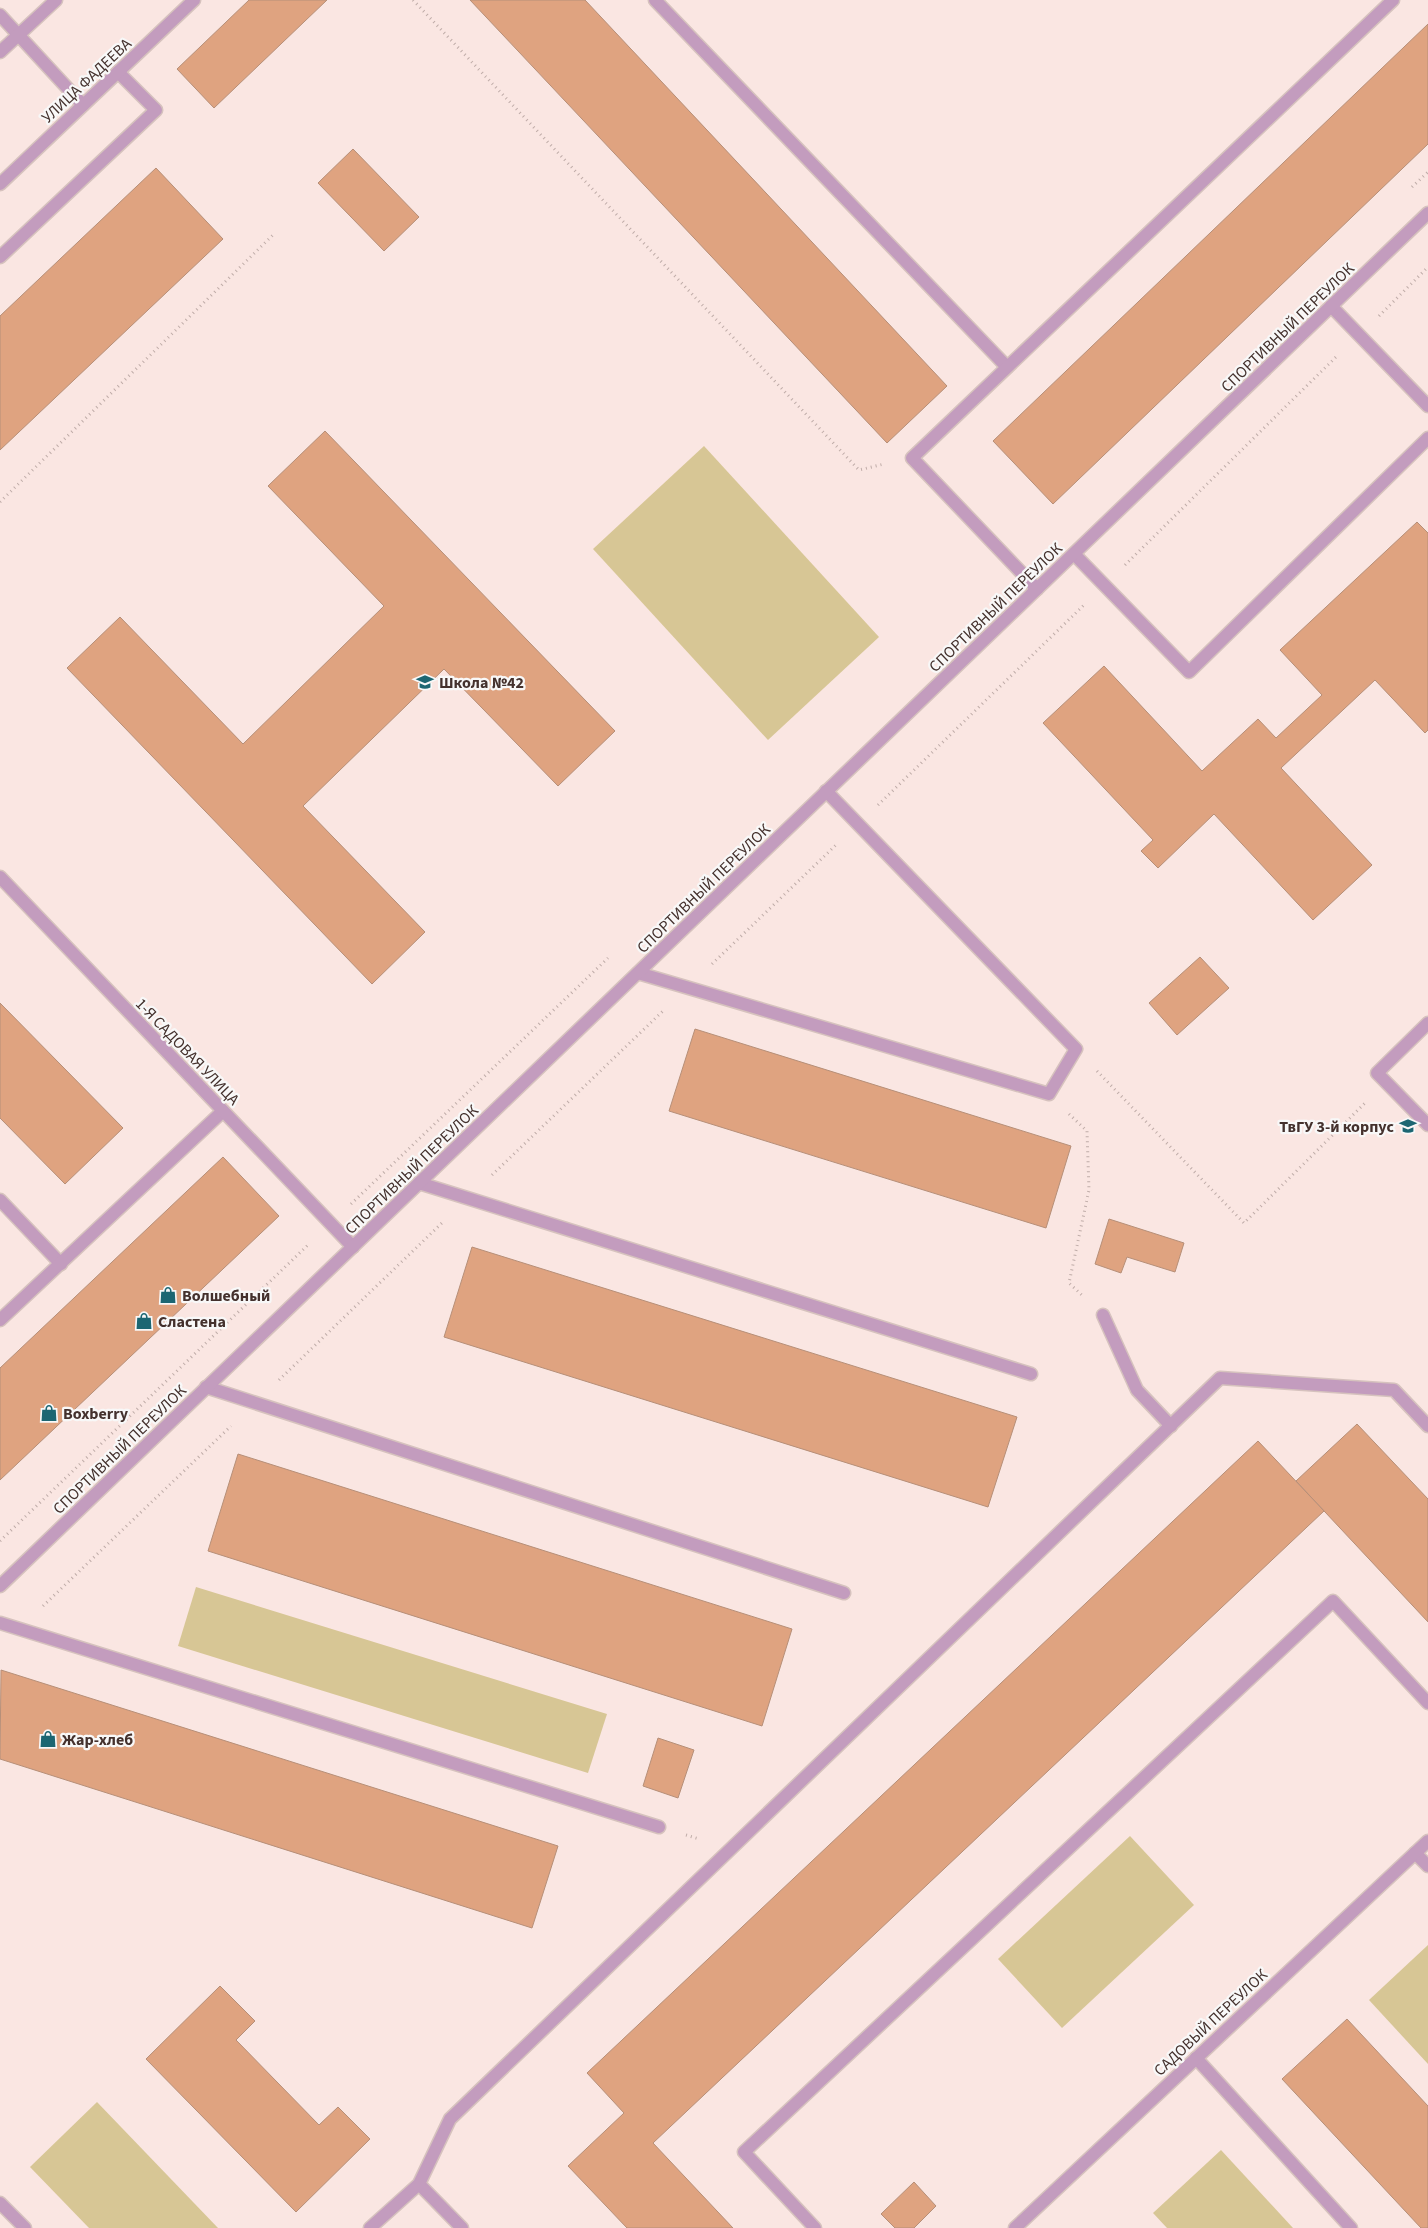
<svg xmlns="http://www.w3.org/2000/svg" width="1428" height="2228" viewBox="0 0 1428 2228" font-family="'Source Sans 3',sans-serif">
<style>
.green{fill:#d7c695}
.building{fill:#dfa380;stroke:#b68f78}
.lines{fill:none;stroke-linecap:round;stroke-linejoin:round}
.service-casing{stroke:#d6c2be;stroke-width:15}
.minor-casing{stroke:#d6c2be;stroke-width:15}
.tertiary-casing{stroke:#d6c2be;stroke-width:15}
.path{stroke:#bfaca8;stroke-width:3;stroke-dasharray:1 4;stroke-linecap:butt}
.service{stroke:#c39cbe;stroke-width:12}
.minor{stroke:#c39cbe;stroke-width:12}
.tertiary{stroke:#c39cbe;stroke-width:12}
.labels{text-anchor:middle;stroke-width:4.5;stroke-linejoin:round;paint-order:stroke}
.street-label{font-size:16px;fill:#44312d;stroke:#f8f8f8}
.poi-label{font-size:16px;font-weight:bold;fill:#44312d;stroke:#f8f8f8;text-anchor:start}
</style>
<rect width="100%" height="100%" fill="#fae6e2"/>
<!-- green -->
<g class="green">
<path d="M704,446l175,191 -111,103 -175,-191z"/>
<path d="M196,1587l411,127 -19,59 -410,-127z"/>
<path d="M1130,1836l64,69 -132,123 -64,-69z"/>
<path d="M1428,1945v119l-59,-64z"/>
<path d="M97,2102l121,126h-129l-59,-61z"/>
<path d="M1221,2150l72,78h-126l-14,-15z"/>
</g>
<!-- building -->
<g class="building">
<path d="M249,0h78l-113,108 -37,-39z"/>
<path d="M470,0h115l362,386 -60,57z"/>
<path d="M1428,24v120l-375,360 -60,-63z"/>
<path d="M353,149l66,68 -35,34 -66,-68z"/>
<path d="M156,168l67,71 -223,211v-134z"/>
<path d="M325,431l290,300 -57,55 -114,-117 -141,137 122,126 -53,52 -305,-316 53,-51 123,127 141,-138 -116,-120z"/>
<path d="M1417,522l11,11v197l-3,3 -50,-53 -94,88 91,97 -59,55 -99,-106 -56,54 -17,-17 12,-11 -110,-117 61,-57 98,105 56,-52 18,19 46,-43 -42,-45z"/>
<path d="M1200,957l29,31 -52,47 -28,-32z"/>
<path d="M0,1003l123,125 -58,56 -65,-66z"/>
<path d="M695,1029l376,117 -25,82 -377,-117z"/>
<path d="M223,1157l56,59 -279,264v-112z"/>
<path d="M1109,1219l75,24 -9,29 -48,-15 -6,16 -26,-9z"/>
<path d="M472,1247l545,170 -29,90 -544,-170z"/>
<path d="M1357,1424l71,75v123l-132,-141z"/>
<path d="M1258,1441l66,70 -671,632 80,85h-106l-59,-62 56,-53 -37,-40z"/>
<path d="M238,1454l554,175 -30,97 -554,-175z"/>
<path d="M1,1670l557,176 -26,82 -532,-169z"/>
<path d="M658,1738l36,12 -16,48 -35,-12z"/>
<path d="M220,1986l35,35 -19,19 83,85 19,-18 32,32 -74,73 -150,-153z"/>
<path d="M1347,2019l81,87v122h-7l-139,-149z"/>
<path d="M914,2182l22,24 -22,22h-19l-14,-14z"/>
</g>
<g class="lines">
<!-- service casing -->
<g class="service-casing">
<g id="service">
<path d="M655,0l352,367"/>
<path d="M0,15l83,90"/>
<path d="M0,52l56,-52"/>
<path d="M0,257l156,-147 -38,-38"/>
<path d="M1331,306l97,100"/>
<path d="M1074,554l115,118 239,-234"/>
<path d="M1037,589l-125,-131 481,-458"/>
<path d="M638,973l411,121 27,-45 -250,-258"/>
<path d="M1428,1023l-51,50 51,52"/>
<path d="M419,1183l612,191"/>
<path d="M0,1200l61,64"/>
<path d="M1103,1315l34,75 34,36"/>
<path d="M0,1320l223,-209"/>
<path d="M206,1387l638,206"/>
<path d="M0,1623l659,204"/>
<path d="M1415,1853l13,13"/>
<path d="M1196,2058l155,170"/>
<path d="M419,2184l43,44"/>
<path d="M0,2203l25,25"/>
<path d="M370,2228l49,-44 31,-65 770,-741 174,12 34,36"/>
<path d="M815,2228l-71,-76 589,-551 95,102"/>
</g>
</g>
<!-- minor casing -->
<g class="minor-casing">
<g id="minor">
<path d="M0,184l194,-184"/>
<path d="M0,877l353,370"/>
<path d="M1015,2228l413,-387"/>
</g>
</g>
<!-- tertiary casing -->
<g class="tertiary-casing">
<path id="tertiary" d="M0,1586l1428,-1373"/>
</g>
<!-- path -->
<g class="path">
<path d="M413,0l446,470 25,-6"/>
<path d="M1412,187l16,-15"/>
<path d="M1379,316l49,-49"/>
<path d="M0,502l274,-268"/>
<path d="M1125,565l213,-210"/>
<path d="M878,805l207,-201"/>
<path d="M712,964l125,-120"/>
<path d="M1097,1071l147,152 122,-121"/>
<path d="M1069,1114l18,17 2,59 -20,93 15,14"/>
<path d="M492,1175l172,-165"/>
<path d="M351,1204l257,-246"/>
<path d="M279,1380l165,-159"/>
<path d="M0,1541l310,-298"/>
<path d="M43,1606l188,-180"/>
<path d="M686,1835l13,4"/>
</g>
<!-- service -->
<use href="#service" class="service"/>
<!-- minor -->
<use href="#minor" class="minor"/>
<!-- tertiary -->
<use href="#tertiary" class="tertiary"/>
</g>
<!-- icons -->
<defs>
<g id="school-bare" transform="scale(1.35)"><path d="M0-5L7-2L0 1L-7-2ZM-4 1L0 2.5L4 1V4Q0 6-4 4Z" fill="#1c6672" stroke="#f8f8f8" stroke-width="2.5" paint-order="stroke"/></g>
<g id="university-bare" transform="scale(1.35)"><path d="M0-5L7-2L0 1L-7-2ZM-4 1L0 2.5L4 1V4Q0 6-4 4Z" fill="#1c6672" stroke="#f8f8f8" stroke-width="2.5" paint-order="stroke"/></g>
<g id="shop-bare" transform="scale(1.35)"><path d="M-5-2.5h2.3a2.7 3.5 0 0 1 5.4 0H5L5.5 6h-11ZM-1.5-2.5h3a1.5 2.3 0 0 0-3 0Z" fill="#1c6672" stroke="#f8f8f8" stroke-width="2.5" paint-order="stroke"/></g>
</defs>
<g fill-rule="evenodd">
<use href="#school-bare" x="425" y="682"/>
<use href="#university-bare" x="1408" y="1126"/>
<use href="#shop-bare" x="168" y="1295"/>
<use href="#shop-bare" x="144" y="1321"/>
<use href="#shop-bare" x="49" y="1413"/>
<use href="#shop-bare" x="48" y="1739"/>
</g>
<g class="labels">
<!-- street labels -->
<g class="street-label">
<text transform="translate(86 80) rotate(-43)" y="6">УЛИЦА ФАДЕЕВА</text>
<text transform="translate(1287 327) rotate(-44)" y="6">СПОРТИВНЫЙ ПЕРЕУЛОК</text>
<text transform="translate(995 607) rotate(-44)" y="6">СПОРТИВНЫЙ ПЕРЕУЛОК</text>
<text transform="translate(703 888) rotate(-44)" y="6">СПОРТИВНЫЙ ПЕРЕУЛОК</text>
<text transform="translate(188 1051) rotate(46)" y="6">1-Я САДОВАЯ УЛИЦА</text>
<text transform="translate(411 1169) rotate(-44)" y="6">СПОРТИВНЫЙ ПЕРЕУЛОК</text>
<text transform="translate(119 1449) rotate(-44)" y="6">СПОРТИВНЫЙ ПЕРЕУЛОК</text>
<text transform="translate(1210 2022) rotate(-43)" y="6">САДОВЫЙ ПЕРЕУЛОК</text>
</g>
<!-- poi labels -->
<g class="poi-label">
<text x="439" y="688">Школа №42</text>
<text x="1394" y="1132" text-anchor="end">ТвГУ 3-й корпус</text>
<text x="182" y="1301">Волшебный</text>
<text x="158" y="1327">Сластена</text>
<text x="63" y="1419">Boxberry</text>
<text x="62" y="1745">Жар-хлеб</text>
</g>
</g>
</svg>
